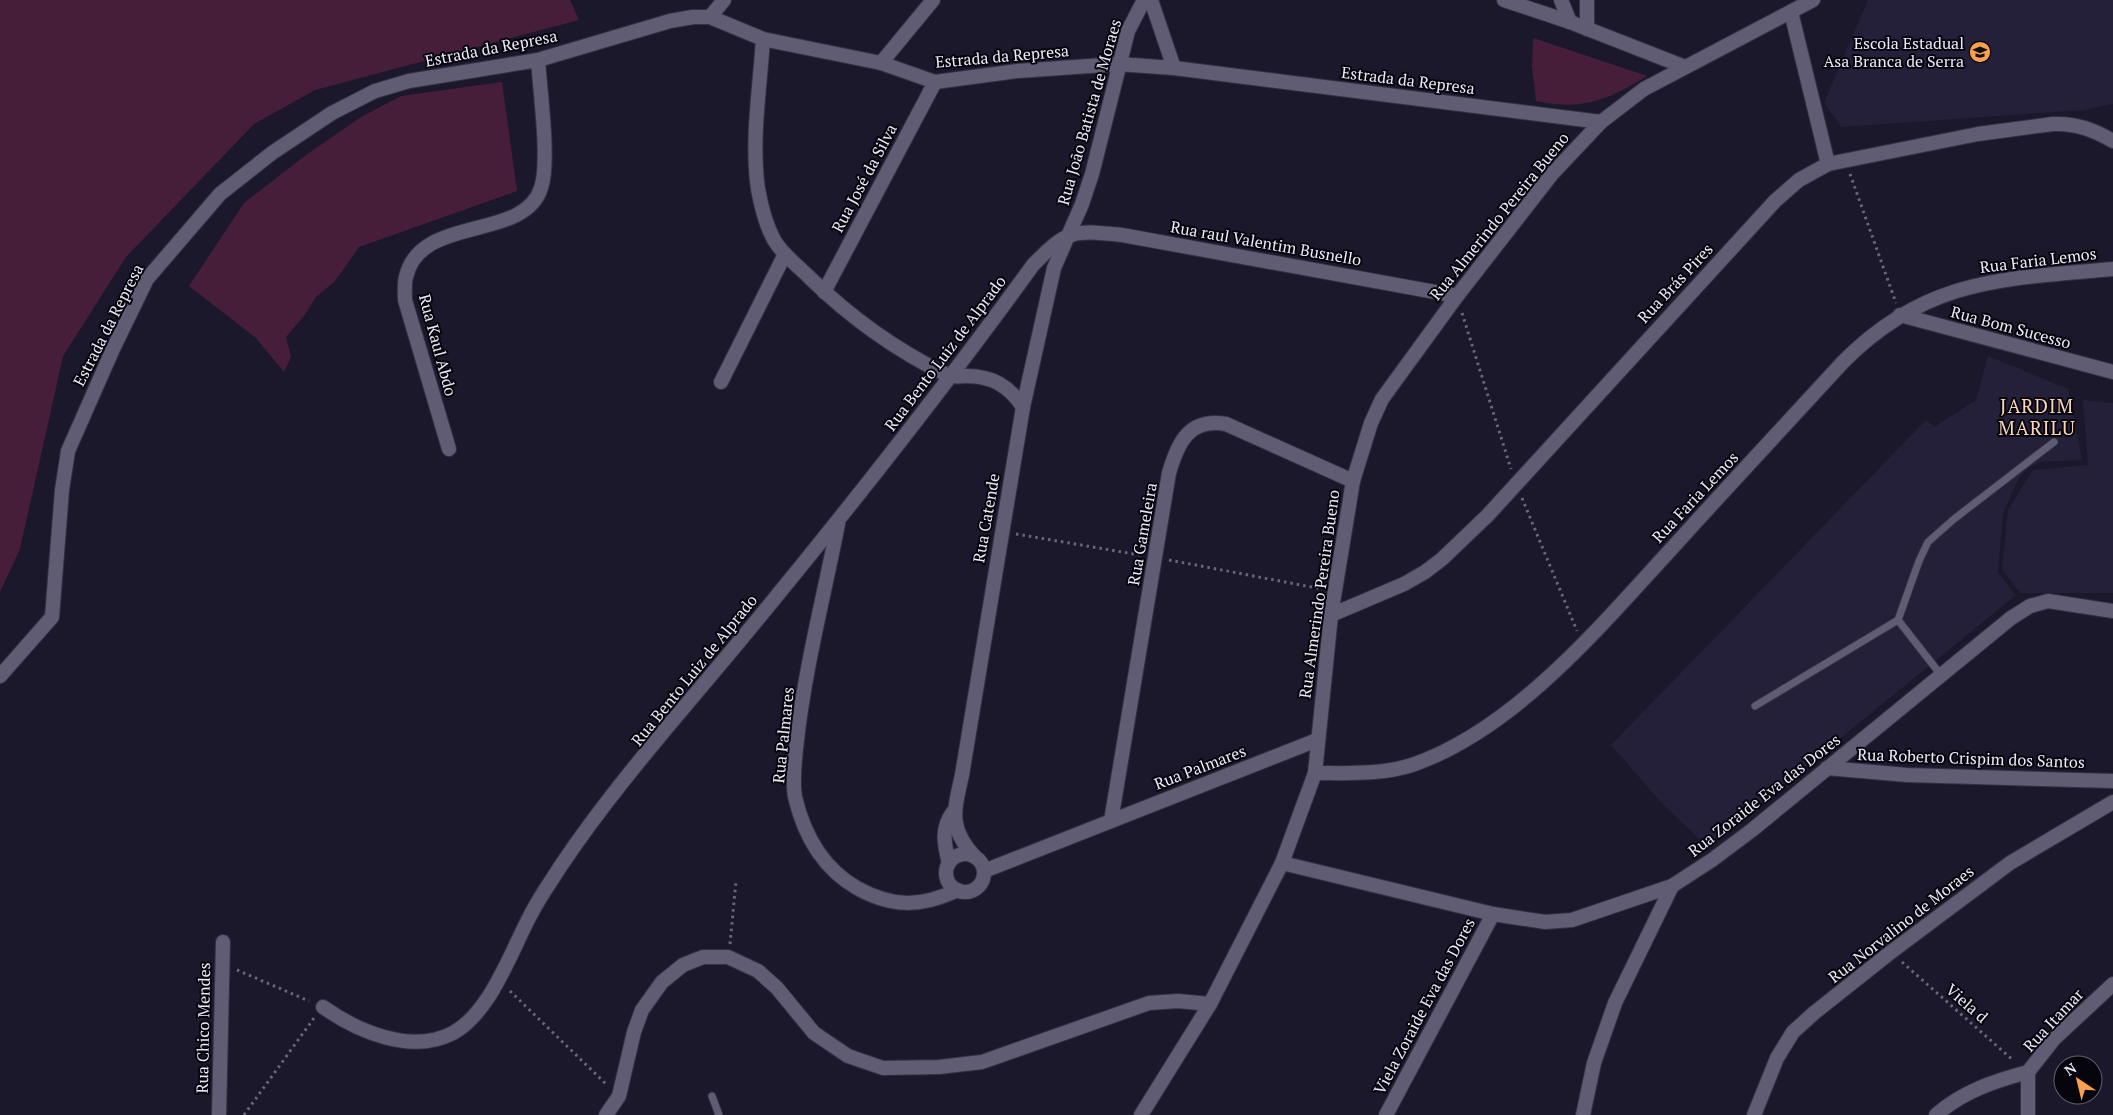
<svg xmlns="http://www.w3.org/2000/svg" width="2113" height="1115" viewBox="0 0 2113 1115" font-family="'PT Serif',serif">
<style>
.built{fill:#24203a}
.green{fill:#471e39}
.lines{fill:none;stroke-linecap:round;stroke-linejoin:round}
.service-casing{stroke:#343242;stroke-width:9}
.minor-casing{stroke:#343242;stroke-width:16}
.secondary-casing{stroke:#343242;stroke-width:16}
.path{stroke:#686678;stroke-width:3;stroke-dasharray:2.5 4;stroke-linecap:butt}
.service{stroke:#5f5c74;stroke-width:7}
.minor{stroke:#5f5c74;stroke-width:14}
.secondary{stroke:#5f5c74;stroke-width:14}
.labels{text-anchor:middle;stroke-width:4;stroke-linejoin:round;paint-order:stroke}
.poi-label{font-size:16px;fill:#ebeaf8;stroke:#06050d;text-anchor:end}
.street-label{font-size:16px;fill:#ebeaf8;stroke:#06050d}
.quarter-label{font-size:19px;letter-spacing:1px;fill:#fcd6b7;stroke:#06050d}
</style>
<rect width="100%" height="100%" fill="#1b182c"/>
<!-- built -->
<g class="built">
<path d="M1868,0h245v104l-29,6 -243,17 -17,-24z"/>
<path d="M1988,356l80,33 14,71 -42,2 -13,7 -9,10 -15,34 -5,59 18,23 -309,252 -47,-46 -49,-56 315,-325 8,7 42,-27z"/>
<path d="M2083,400l30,3v190h-93l-18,-24 6,-59 25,-40 55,-5z"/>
</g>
<!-- green -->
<g class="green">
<path d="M0,0h570l9,20 -264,70 -61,34 -128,133 -63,99 -43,193 -20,43z"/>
<path d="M1533,38l114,38c-39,24 -65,35 -111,25l-4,-34z"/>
<path d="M502,82l15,109 -158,56 -24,34 -19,16 -12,19 -18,21 5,20 -7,15 -28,-34 -67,-52 55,-83 62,-48 55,-38 40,-21z"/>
</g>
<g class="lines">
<!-- service casing -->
<g class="service-casing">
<g id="service">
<path d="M1898,620l43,55"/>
<path d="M1755,706l143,-86 21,-59 9,-19 26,-23 100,-77"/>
<path d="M712,1096l7,19"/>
</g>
</g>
<!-- minor casing -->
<g class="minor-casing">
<g id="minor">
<path d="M1151,0l23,68"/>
<path d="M1504,0l66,22 115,45"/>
<path d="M1561,0l9,22"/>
<path d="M1587,0v29"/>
<path d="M1791,12l37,152"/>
<path d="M710,17l14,-17"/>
<path d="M763,39c-3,49 -12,101 -5,150 3,17 8,36 16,51 9,15 24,26 36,38 41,40 84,71 135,96 7,4 14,2 22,2 25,0 42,10 56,31"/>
<path d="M881,63l52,-63"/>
<path d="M824,292l111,-210"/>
<path d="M1900,315l213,57"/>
<path d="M721,382l64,-128"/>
<path d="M449,449l-44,-149c0,-7 -1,-16 1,-23 14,-63 118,-35 135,-89 9,-26 -1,-97 -3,-128"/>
<path d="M838,524c-14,72 -33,144 -41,216 -2,17 -5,40 -2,57 9,38 27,71 62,91 36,20 64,19 101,2"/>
<path d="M1331,615l73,-31 21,-12 17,-13 46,-44 287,-314 24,-21 29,-16 150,-30 75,-10c23,-1 41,6 60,17"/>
<path d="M0,676l52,-59 10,-127 6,-39 45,-102 34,-70 73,-85 52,-41 60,-40 43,-22 34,-10 129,-21 132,-39 23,-4h17l53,22 118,24 54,19 83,-11 100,-7 56,4 427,54"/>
<path d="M1827,768l80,7 206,6"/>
<path d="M1315,773c32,0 66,2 97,-8 104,-36 190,-141 262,-219 56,-62 113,-123 169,-184 83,-84 160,-83 270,-93"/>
<path d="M1111,821l58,-348c9,-31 20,-55 57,-49l127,57"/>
<circle cx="965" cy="873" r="19"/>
<path d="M975,857c-27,-29 -21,-46 -13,-82l61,-368 31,-139 28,-64 10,-30 36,-143 16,-31"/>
<path d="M949,863c-5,-19 -8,-35 4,-51"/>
<path d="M1282,863l211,51 52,8 27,-2 100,-34 40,-26 40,-30 259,-212 19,-12 18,-5 65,10"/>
<path d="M984,871l333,-131"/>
<path d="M323,1007c34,24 88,48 130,26 38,-21 58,-82 78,-119 8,-16 19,-31 29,-47 54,-81 121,-155 183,-230 100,-121 198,-245 290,-372 35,-36 40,-35 89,-30l335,61"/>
<path d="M219,1115l4,-173"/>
<path d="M606,1115l13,-19 15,-64 8,-22 20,-28 21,-17 20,-8h25l30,14 19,17 37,45 34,23 35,12 56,-1 43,-5 167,-59 29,-2 32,3"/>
<path d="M1386,1115l107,-201"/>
<path d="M1583,1115l11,-52 21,-60 57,-117"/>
<path d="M1754,1115l23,-57 16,-26 21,-19 77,-61 119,-89 103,-61"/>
<path d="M1936,1115c26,-23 58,-34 92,-43"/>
<path d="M2028,1115v-43l26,-33 59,-55"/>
</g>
</g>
<!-- secondary casing -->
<g class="secondary-casing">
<path id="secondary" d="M1141,1115l69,-111 72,-141 33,-90 16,-158 22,-134 18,-58 11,-24 75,-103 95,-122 49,-52 43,-33 169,-89"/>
</g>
<!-- path -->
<g class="path">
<path d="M1850,174l46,129"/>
<path d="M1462,313l49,156"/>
<path d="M1522,498l55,133"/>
<path d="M1016,534l124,21"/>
<path d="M1169,560l153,29"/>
<path d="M730,944l6,-63"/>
<path d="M1902,962l112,99"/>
<path d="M237,970l72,31"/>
<path d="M510,991l96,93"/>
<path d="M244,1115l70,-97"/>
</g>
<!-- service -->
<use href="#service" class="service"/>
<!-- minor -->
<use href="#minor" class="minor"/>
<!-- secondary -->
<use href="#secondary" class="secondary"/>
</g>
<!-- icons -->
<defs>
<g id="school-disc" transform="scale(1.125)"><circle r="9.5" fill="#f9a04d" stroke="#06050d"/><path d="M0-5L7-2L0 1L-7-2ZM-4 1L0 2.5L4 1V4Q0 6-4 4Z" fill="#111"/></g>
</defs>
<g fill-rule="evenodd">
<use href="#school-disc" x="1980" y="52"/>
</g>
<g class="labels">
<!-- poi labels -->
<g class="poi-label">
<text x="1964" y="49">Escola Estadual<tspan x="1964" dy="18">Asa Branca de Serra</tspan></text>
</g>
<!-- street labels -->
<g class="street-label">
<text transform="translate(491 48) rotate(-11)" y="6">Estrada da Represa</text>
<text transform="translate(1002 56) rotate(-5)" y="6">Estrada da Represa</text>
<text transform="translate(1408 80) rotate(7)" y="6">Estrada da Represa</text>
<text transform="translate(1089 112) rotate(-74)" y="6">Rua João Batista de Moraes</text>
<text transform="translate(864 178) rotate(-62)" y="6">Rua José da Silva</text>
<text transform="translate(1499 216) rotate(-51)" y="6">Rua Almerindo Pereira Bueno</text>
<text transform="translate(1266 243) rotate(10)" y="6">Rua raul Valentim Busnello</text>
<text transform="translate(2038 260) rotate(-7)" y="6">Rua Faria Lemos</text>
<text transform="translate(1675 283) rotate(-47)" y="6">Rua Brás Pires</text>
<text transform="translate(108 325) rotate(-63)" y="6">Estrada da Represa</text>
<text transform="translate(2011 327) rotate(15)" y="6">Rua Bom Sucesso</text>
<text transform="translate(438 345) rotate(75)" y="6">Rua Kaul Abdo</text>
<text transform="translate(945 353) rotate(-53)" y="6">Rua Bento Luiz de Alprado</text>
<text transform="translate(1695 497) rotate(-47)" y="6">Rua Faria Lemos</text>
<text transform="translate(986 518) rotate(-80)" y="6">Rua Catende</text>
<text transform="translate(1142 534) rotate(-80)" y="6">Rua Gameleira</text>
<text transform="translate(1319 594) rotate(-82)" y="6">Rua Almerindo Pereira Bueno</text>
<text transform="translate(694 670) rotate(-51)" y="6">Rua Bento Luiz de Alprado</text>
<text transform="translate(783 735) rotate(-84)" y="6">Rua Palmares</text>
<text transform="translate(1971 758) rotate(2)" y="6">Rua Roberto Crispim dos Santos</text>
<text transform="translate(1200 767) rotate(-21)" y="6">Rua Palmares</text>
<text transform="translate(1764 795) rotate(-38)" y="6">Rua Zoraide Eva das Dores</text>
<text transform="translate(1901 924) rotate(-38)" y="6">Rua Norvalino de Moraes</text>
<text transform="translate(1967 1003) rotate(41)" y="6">Viela d</text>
<text transform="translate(1424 1006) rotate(-62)" y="6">Viela Zoraide Eva das Dores</text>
<text transform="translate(2053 1020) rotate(-47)" y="6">Rua Itamar</text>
<text transform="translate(203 1028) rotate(-89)" y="6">Rua Chico Mendes</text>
</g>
<!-- quarter labels -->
<g class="quarter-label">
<text x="2037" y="413">JARDIM<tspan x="2037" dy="22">MARILU</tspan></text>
</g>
</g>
<!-- north arrow -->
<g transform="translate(2078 1080) rotate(325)"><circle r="24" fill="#06050d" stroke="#62616b"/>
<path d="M0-4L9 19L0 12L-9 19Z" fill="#f9a04d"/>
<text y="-8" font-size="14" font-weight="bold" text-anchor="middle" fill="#ebeaf8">N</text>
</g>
</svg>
